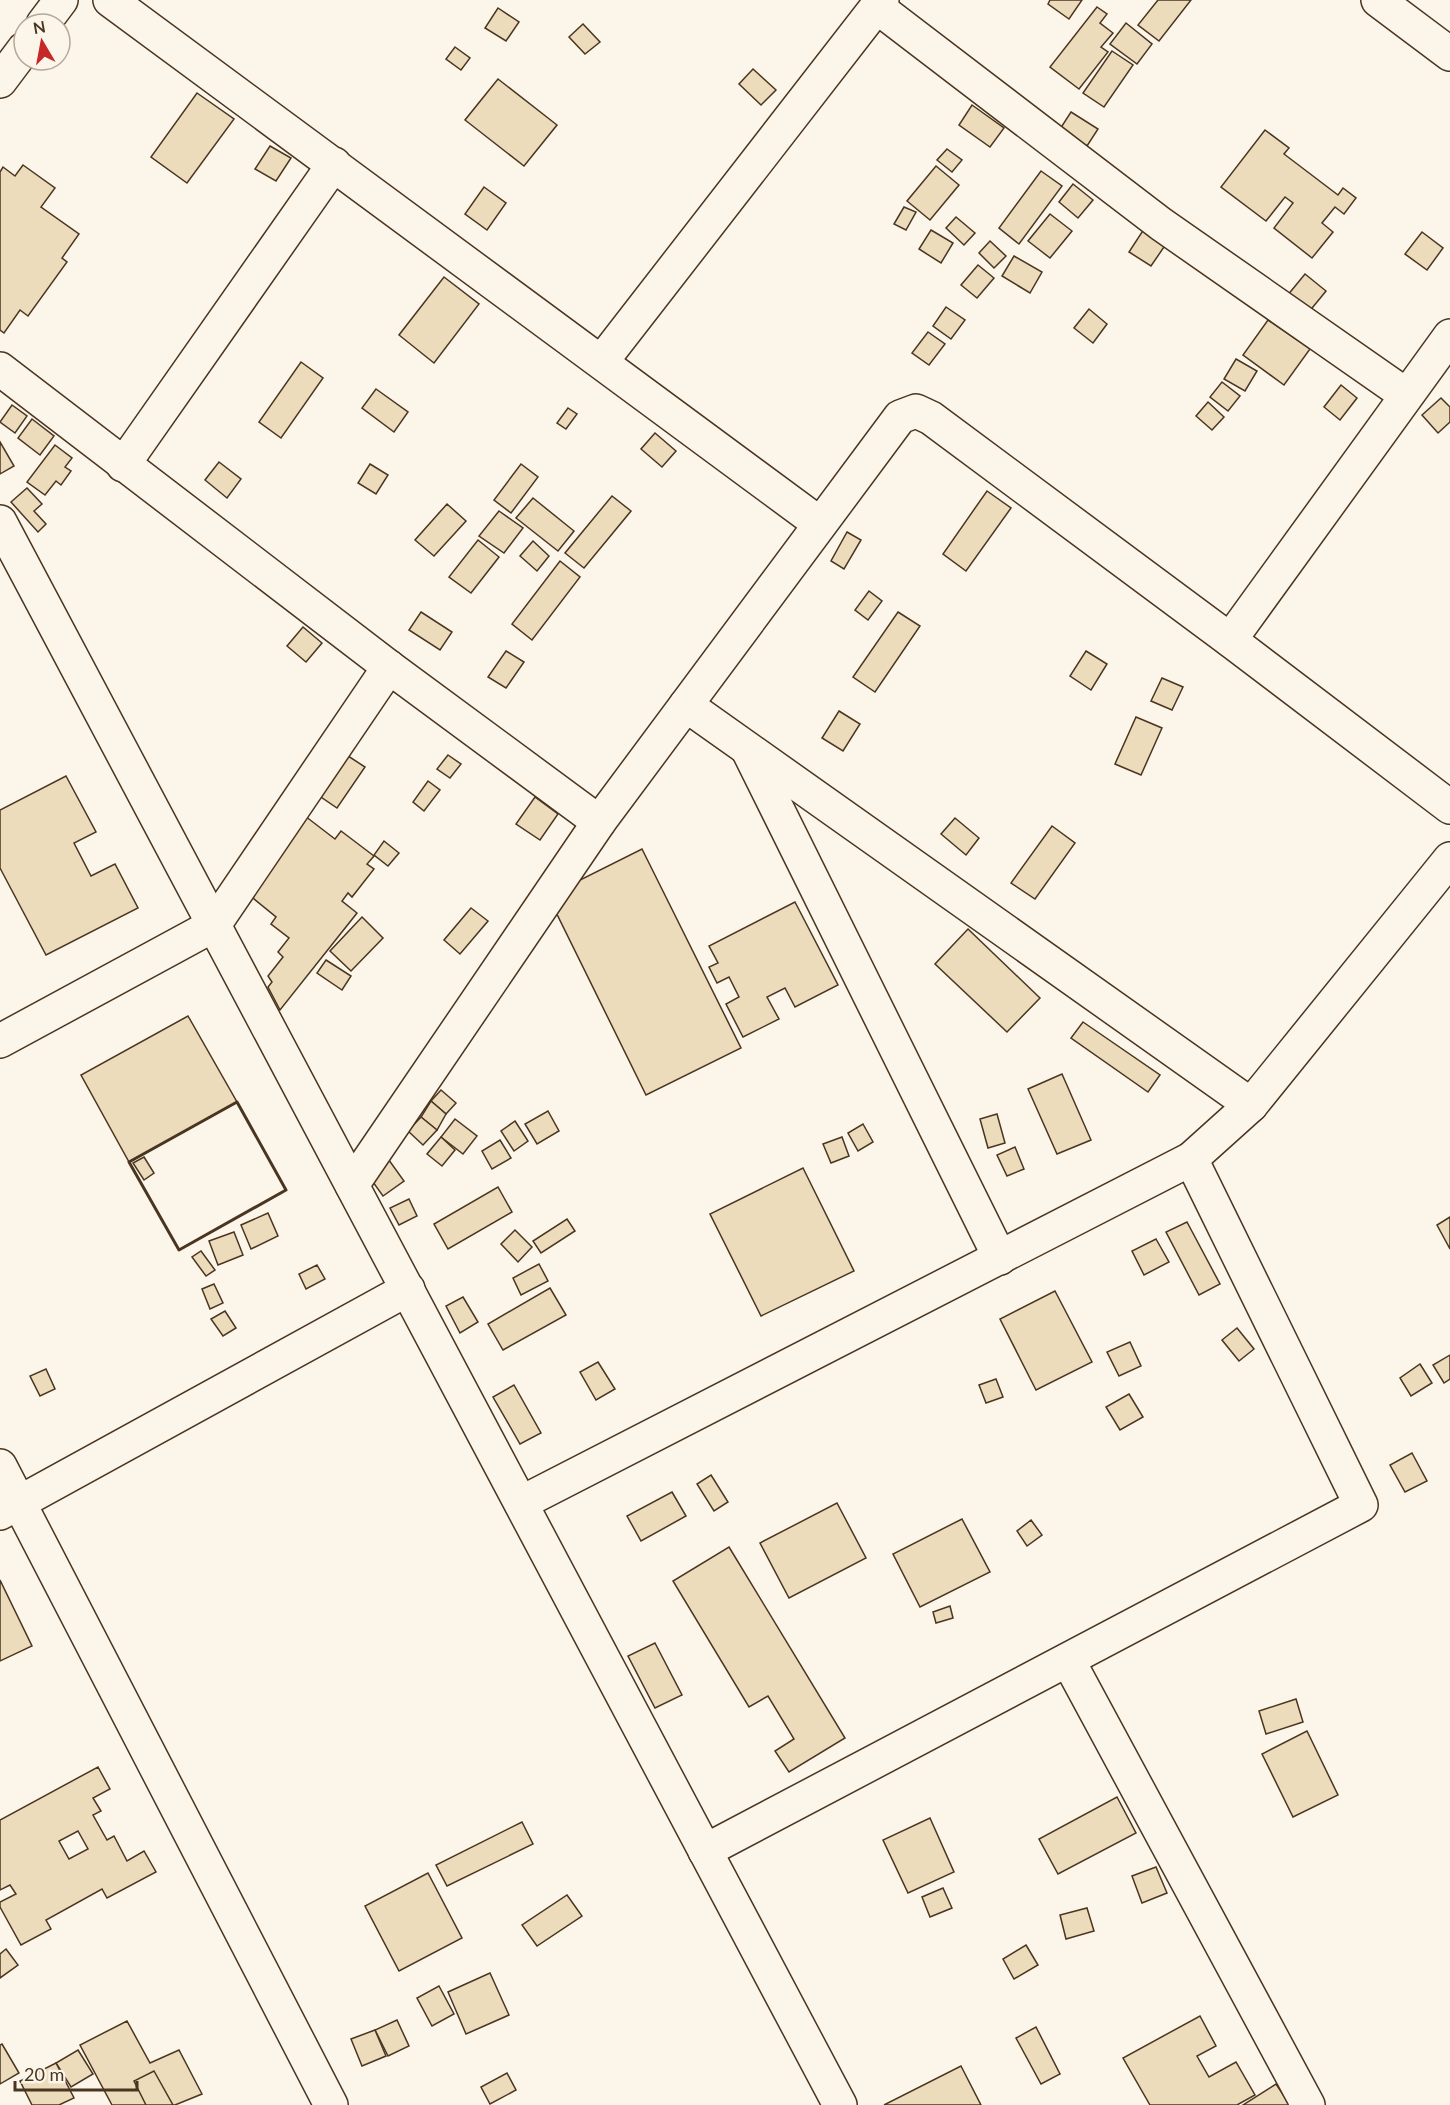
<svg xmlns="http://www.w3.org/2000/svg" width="1450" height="2105" viewBox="0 0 1450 2105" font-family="Lato,sans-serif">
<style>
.building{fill:#ecdcbc;stroke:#4a3520;stroke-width:1.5;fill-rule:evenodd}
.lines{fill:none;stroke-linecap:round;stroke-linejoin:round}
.minor-casing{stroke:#4a3520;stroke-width:36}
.minor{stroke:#fbf6e9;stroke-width:33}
.wall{stroke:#4a3520;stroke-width:3}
</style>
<rect width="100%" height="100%" fill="#fbf6e9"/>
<!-- building -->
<g class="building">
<path d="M1050,0h32l-13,19 -21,-15z"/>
<path d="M1158,0h33l-32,41 -21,-16z"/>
<path d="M1097,7l10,7 -7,9 13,10 -12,14 7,5 -29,37 -29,-22z"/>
<path d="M498,8l21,14 -13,19 -21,-13z"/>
<path d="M1126,23l26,21 -15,20 -27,-20z"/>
<path d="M583,24l17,18 -15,12 -16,-17z"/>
<path d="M455,47l15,11 -9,12 -15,-11z"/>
<path d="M1112,51l21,14 -29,42 -21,-14z"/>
<path d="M753,69l23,21 -15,15 -22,-21z"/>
<path d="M498,79l59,46 -33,41 -59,-46z"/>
<path d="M197,93l37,26 -47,64 -36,-26z"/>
<path d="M972,105l32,23 -14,19 -31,-22z"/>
<path d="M1071,112l27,17 -11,17 -27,-17z"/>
<path d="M1265,130l24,18 -5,6 54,41 5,-7 13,10 -12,16 -9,-7 -13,16 11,9 -21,26 -38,-30 19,-25 -8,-6 -19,24 -45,-34z"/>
<path d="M270,146l21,12 -15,23 -21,-12z"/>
<path d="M947,149l15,11 -10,12 -15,-12z"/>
<path d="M23,165l32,23 -14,19 38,27 -17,24 5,4 -39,54 -8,-6 -16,23 -4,-3v-158l3,-5 12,9z"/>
<path d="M936,166l23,19 -29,35 -23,-19z"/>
<path d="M1041,171l21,15 -43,58 -20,-16z"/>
<path d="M1073,184l20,16 -15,18 -19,-16z"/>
<path d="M484,187l22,16 -19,27 -22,-16z"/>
<path d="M904,207l12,5 -10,18 -12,-6z"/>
<path d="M1050,214l22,17 -22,27 -22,-17z"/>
<path d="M956,217l19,16 -11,12 -18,-17z"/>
<path d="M1144,229l22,15 -15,22 -22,-14z"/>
<path d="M931,230l22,13 -12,20 -22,-14z"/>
<path d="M1422,232l21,16 -16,22 -22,-16z"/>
<path d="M990,241l16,15 -12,12 -15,-15z"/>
<path d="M1014,256l28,16 -12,21 -28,-17z"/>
<path d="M978,265l16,13 -17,20 -16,-13z"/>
<path d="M1305,274l21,17 -18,22 -21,-17z"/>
<path d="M444,277l35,27 -45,59 -35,-28z"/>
<path d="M946,307l19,13 -14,19 -18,-13z"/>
<path d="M1089,309l18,15 -14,19 -19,-15z"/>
<path d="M1268,320l42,29 -26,36 -41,-30z"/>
<path d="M928,332l17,12 -16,21 -17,-12z"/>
<path d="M1236,359l21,12 -12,20 -21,-12z"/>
<path d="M301,362l22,16 -42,60 -22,-16z"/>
<path d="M1222,382l18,14 -12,15 -18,-14z"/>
<path d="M1341,385l16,13 -17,22 -16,-13z"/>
<path d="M376,389l32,23 -14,20 -32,-24z"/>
<path d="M1441,398l9,9v15l-12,11 -16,-18z"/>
<path d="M1208,402l16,15 -12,13 -16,-14z"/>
<path d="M12,405l15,11 -12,17 -15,-11z"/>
<path d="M568,408l9,6 -11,15 -9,-6z"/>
<path d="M32,419l22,17 -14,19 -22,-17z"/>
<path d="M655,433l21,18 -14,16 -21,-18z"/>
<path d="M0,442l14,24 -14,8z"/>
<path d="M55,445l17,13 -7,9 6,4 -10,14 -5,-4 -11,14 -18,-13z"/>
<path d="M219,462l22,17 -14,19 -22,-18z"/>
<path d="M370,464l18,11 -12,19 -18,-11z"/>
<path d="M521,464l17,13 -27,36 -17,-13z"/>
<path d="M27,488l15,16 -8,7 12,13 -8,8 -27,-30z"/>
<path d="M987,491l24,17 -45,63 -23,-17z"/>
<path d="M612,496l19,15 -47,57 -19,-15z"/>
<path d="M533,498l41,33 -16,20 -42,-33z"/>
<path d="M447,504l19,17 -32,35 -19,-16z"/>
<path d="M499,511l24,17 -19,25 -25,-17z"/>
<path d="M847,532l14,8 -17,29 -13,-8z"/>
<path d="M478,540l21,17 -28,36 -22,-16z"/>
<path d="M533,541l16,15 -12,15 -17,-15z"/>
<path d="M560,561l20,16 -48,63 -20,-16z"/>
<path d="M869,591l13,10 -14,19 -13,-10z"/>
<path d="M421,612l31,20 -12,18 -31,-20z"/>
<path d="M898,612l22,14 -45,66 -22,-15z"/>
<path d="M303,627l19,16 -16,19 -19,-16z"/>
<path d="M506,651l18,11 -18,26 -18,-11z"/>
<path d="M1086,651l21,13 -16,26 -21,-14z"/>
<path d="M1162,678l21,9 -11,23 -21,-9z"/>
<path d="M839,711l21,13 -17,27 -21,-13z"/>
<path d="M1136,717l26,11 -21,47 -26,-11z"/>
<path d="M345,754l20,13 -28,41 -19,-13z"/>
<path d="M448,755l13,9 -11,14 -13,-9z"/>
<path d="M66,776l30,56 -22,11 17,33 24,-12 23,44 -92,47 -46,-87v-58z"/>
<path d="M428,781l12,9 -16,21 -11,-9z"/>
<path d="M535,797l23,17 -18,26 -24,-16z"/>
<path d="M305,816l30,23 6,-8 33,25 -7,8 7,5 -22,28 -4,-4 -6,8 15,12 -77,97 -12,-23 4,-5 -4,-6 15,-19 -5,-5 11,-14 -18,-14 5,-7 -28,-23z"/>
<path d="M955,818l24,20 -13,17 -25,-21z"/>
<path d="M1052,826l23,17 -40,56 -24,-16z"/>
<path d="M384,841l15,12 -11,13 -14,-11z"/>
<path d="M642,849l99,199 -95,47 -98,-199z"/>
<path d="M795,902l43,83 -43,22 -10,-19 -18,9 12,22 -36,18 -17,-33 13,-7 -10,-20 -12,6 -8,-16 9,-4 -9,-17z"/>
<path d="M471,908l17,13 -28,33 -16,-14z"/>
<path d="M362,917l21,21 -32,33 -21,-20z"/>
<path d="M968,929l72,69 -33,34 -72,-68z"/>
<path d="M326,960l25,16 -9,14 -25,-17z"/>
<path d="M188,1016l49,86 -108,60 -48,-87z"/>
<path d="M1083,1022l77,53 -12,17 -77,-54z"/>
<path d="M1062,1074l29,66 -34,14 -29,-65z"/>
<path d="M441,1090l15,13 -10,11 -15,-13z"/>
<path d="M431,1101l15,13 -9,16 -16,-13z"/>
<path d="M548,1111l11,20 -22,13 -12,-20z"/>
<path d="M997,1114l8,29 -17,5 -8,-29z"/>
<path d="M421,1117l16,13 -14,15 -15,-14z"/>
<path d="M455,1119l22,17 -14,18 -22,-17z"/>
<path d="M515,1121l13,20 -14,10 -13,-20z"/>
<path d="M863,1124l10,18 -15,9 -10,-18z"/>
<path d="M441,1137l14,13 -13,16 -15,-12z"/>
<path d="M842,1137l7,19 -18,7 -8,-19z"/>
<path d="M500,1140l11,18 -19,11 -10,-18z"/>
<path d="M1015,1147l9,22 -17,7 -10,-21z"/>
<path d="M386,1156l18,25 -21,15 -18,-25z"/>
<path d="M144,1157l10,16 -10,7 -11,-17z"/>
<path d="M803,1168l51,103 -93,45 -51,-102z"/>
<path d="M498,1187l14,25 -64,37 -14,-25z"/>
<path d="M409,1199l8,17 -18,9 -9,-17z"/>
<path d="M268,1213l10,23 -27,13 -10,-24z"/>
<path d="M1450,1217v32l-13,-24z"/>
<path d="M567,1219l8,12 -34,22 -8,-12z"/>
<path d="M1187,1222l33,62 -21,11 -33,-63z"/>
<path d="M515,1230l17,17 -14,15 -17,-18z"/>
<path d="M234,1232l9,23 -25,10 -9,-24z"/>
<path d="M1156,1239l13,23 -25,13 -12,-24z"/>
<path d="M201,1251l14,19 -9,6 -14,-19z"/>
<path d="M539,1264l9,17 -27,14 -8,-17z"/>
<path d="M317,1265l8,14 -19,10 -7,-15z"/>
<path d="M214,1284l9,19 -13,6 -8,-20z"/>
<path d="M550,1288l16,27 -63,35 -15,-26z"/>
<path d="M1055,1291l37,71 -56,28 -36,-71z"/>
<path d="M463,1297l15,25 -18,11 -14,-27z"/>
<path d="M225,1311l11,17 -13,8 -12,-17z"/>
<path d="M1237,1328l17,21 -15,12 -17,-21z"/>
<path d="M1130,1342l11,24 -22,10 -12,-24z"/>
<path d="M1450,1355v24l-6,4 -11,-18z"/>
<path d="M598,1362l17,27 -19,11 -16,-28z"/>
<path d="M1420,1364l12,19 -21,13 -11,-18z"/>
<path d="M46,1369l9,20 -15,7 -10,-20z"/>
<path d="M996,1379l7,18 -17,6 -7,-18z"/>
<path d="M514,1385l27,48 -21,11 -27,-47z"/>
<path d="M1129,1394l14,23 -23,13 -14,-23z"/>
<path d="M1412,1453l15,28 -22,11 -15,-27z"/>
<path d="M711,1475l17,27 -14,9 -17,-27z"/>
<path d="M672,1492l14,24 -45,25 -14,-25z"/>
<path d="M837,1503l29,55 -77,40 -29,-55z"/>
<path d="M962,1519l28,53 -70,35 -27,-53z"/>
<path d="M1031,1520l11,15 -15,11 -10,-15z"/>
<path d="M729,1547l116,191 -56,34 -14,-21 19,-12 -26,-43 -19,11 -76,-126z"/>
<path d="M0,1580l32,66 -32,15z"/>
<path d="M950,1606l3,12 -17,5 -3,-11z"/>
<path d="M655,1643l27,52 -27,13 -27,-52z"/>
<path d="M1296,1699l7,23 -37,12 -7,-23z"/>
<path d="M1307,1731l31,64 -45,22 -31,-63z"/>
<path d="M98,1767l12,22 -17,9 8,13 -8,4 14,25 7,-4 13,25 17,-10 12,21 -49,26 -5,-9 -56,31 5,9 -30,16 -21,-38v-5l16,-8 -6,-9 -10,5v-70zM78,1831l10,18 -19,10 -10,-18z"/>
<path d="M1117,1797l19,36 -78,41 -19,-35z"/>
<path d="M930,1818l24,54 -46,21 -25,-53z"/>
<path d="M522,1822l11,22 -86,42 -11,-21z"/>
<path d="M1156,1867l11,26 -25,10 -10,-27z"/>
<path d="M428,1873l34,65 -63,33 -34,-65z"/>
<path d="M943,1888l9,20 -22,9 -8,-20z"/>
<path d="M567,1895l15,21 -45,30 -15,-21z"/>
<path d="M1087,1908l7,23 -28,8 -6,-24z"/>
<path d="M1026,1945l12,20 -24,14 -11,-20z"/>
<path d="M6,1949l12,16 -18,13v-24z"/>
<path d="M490,1973l19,42 -43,19 -18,-42z"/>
<path d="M439,1986l15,28 -22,12 -15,-28z"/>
<path d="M1200,2016l16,30 -19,10 12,21 27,-15 19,33 -18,10h-87l-27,-47z"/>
<path d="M397,2020l12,26 -21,10 -13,-26z"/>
<path d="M127,2021l23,42 29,-13 23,44 -27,11h-63l-32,-60z"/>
<path d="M1036,2027l24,47 -19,10 -25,-46z"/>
<path d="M375,2030l11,26 -24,10 -11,-27z"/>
<path d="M2,2044l17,29 -19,11v-39z"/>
<path d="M78,2050l15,24 -22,13 -15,-24z"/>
<path d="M56,2063l18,35 -15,7h-27l-12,-24z"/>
<path d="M961,2066l20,39h-97z"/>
<path d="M154,2071l19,34h-27l-12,-24z"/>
<path d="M507,2073l9,17 -26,14 -9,-17z"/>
<path d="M1276,2084l14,21h-47z"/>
</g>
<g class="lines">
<!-- minor casing -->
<g class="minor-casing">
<g id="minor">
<path d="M110,0l710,524"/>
<path d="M1378,0l72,54"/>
<path d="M877,7l284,217 245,171"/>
<path d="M43,24l18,-24"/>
<path d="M0,81l24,-32"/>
<path d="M602,361l280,-361"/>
<path d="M0,369l389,298 210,155"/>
<path d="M123,465l211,-301"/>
<path d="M0,522l840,1583"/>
<path d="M1230,640l220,-304"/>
<path d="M686,705l565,400"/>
<path d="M749,752l251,506"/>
<path d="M0,1041l214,-116 175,-258"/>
<path d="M352,1185l247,-363 301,-405 16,-6 15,7 299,222 220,167"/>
<path d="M0,1466l331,639"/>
<path d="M521,1503l670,-344 60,-54 199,-246"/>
<path d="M0,1513l408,-224"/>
<path d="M1068,1660l240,445"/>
<path d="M705,1851l656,-346 -170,-346"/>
</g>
</g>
<!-- minor -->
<use href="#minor" class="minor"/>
<!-- wall -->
<path class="wall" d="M237,1102l49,88 -107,60 -50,-88z"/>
</g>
<!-- north arrow -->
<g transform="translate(42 42) rotate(350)"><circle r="28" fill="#fbf6e9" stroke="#b4a999" stroke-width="1.5"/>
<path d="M0-4.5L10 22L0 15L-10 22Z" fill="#c62828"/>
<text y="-9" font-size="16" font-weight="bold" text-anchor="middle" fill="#4a3520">N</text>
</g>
<!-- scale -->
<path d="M15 2081v9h122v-9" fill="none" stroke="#4a3520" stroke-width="3"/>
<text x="24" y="2081" font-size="18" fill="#4a3520" stroke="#fbf6e9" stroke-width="4.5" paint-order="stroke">20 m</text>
</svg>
